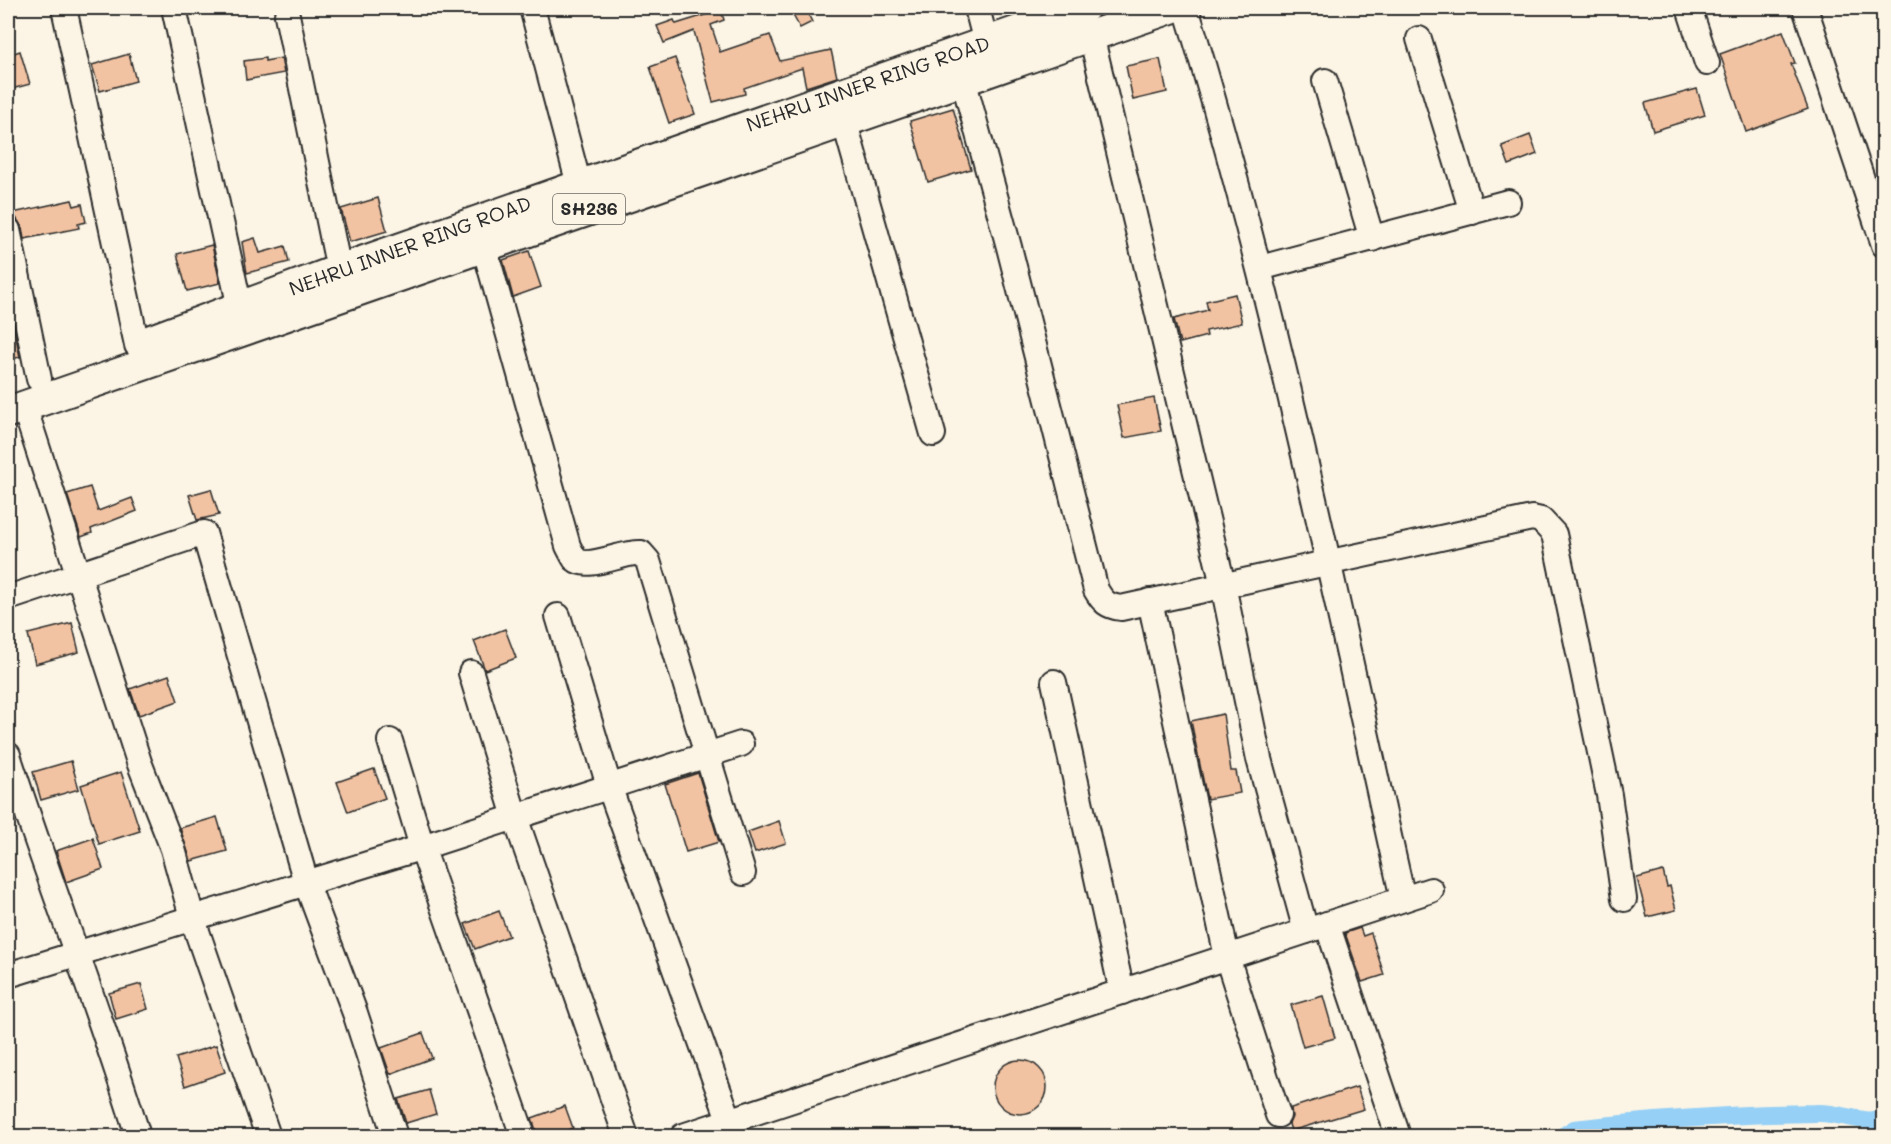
<svg xmlns="http://www.w3.org/2000/svg" width="1891" height="1144" viewBox="0 0 1891 1144" font-family="Mali,sans-serif">
<style>
.lines{fill:none;stroke-linecap:round;stroke-linejoin:round}
.canal{stroke:#96d0f6;stroke-width:18}
.building{fill:#f2c3a2;stroke:#2b2b2b;stroke-width:1.5}
.minor-casing{stroke:#2b2b2b;stroke-width:28}
.major-casing{stroke:#2b2b2b;stroke-width:34}
.minor{stroke:#fcf5e5;stroke-width:24}
.major{stroke:#fcf5e5;stroke-width:30}
.labels{text-anchor:middle;stroke-width:4.5;stroke-linejoin:round;paint-order:stroke}
.shield{fill:#fcf5e5;stroke:#6a6863;stroke-width:1.5}
.shield-label{font-size:18px;font-weight:bold;fill:#2b2b2b}
.street-label{font-size:20px;fill:#2b2b2b;stroke:#fcf5e5}
</style>
<rect width="100%" height="100%" fill="#fcf5e5"/>
<filter id="ink" filterUnits="userSpaceOnUse"><feTurbulence type="fractalNoise" baseFrequency=".0167" numOctaves="2"/><feDisplacementMap in="SourceGraphic" scale="12" xChannelSelector="R" yChannelSelector="G"/><feConvolveMatrix kernelMatrix="1 2 1 2 8 2 1 2 1" color-interpolation-filters="sRGB"/></filter>
<g filter="url(#ink)">
<g class="lines">
<!-- canal -->
<path class="canal" d="M1563,1136l11,-7c81,-9 161,-15 242,-16 23,-1 44,10 68,8"/>
</g>
<!-- building -->
<g class="building">
<path d="M789,8h16l7,14 -12,6z"/>
<path d="M721,10l3,10 -13,5 9,27 50,-17 10,26 51,-11 6,27 -31,10 -4,-19 -58,20 1,6 -32,8 -19,-71 -30,12 -7,-17 17,-6 2,4z"/>
<path d="M1783,31l12,32 -4,1 17,45 -62,23 -26,-78z"/>
<path d="M20,51l10,33 -22,6v-35z"/>
<path d="M129,54l7,27 -36,10 -8,-26z"/>
<path d="M265,58v3l16,-3 3,15 -38,7 -2,-19z"/>
<path d="M675,58l20,56 -26,9 -19,-56z"/>
<path d="M1160,59l7,33 -34,8 -7,-34z"/>
<path d="M1697,89l8,26 -52,16 -8,-28z"/>
<path d="M953,108l18,61 -43,13 -18,-61z"/>
<path d="M1530,135l7,19 -28,11 -7,-19z"/>
<path d="M378,198l9,33 -37,11 -9,-33z"/>
<path d="M72,200l2,6 8,-2 4,18 -8,2 1,4 -55,11 -2,-12 -9,-14z"/>
<path d="M255,238l5,15 25,-7 4,16 -42,11 -5,-31z"/>
<path d="M212,245l8,38 -33,8 -10,-37z"/>
<path d="M529,251l12,36 -28,10 -10,-37z"/>
<path d="M1235,294l7,29 -36,8 1,5 -27,7 -6,-24 34,-9 -2,-9z"/>
<path d="M11,314l9,43 -12,3v-45z"/>
<path d="M1154,398l7,33 -37,7 -7,-33z"/>
<path d="M90,487l8,24 34,-13 5,13 -46,18 1,4 -11,4 -14,-43z"/>
<path d="M211,489l8,26 -22,5 -8,-25z"/>
<path d="M72,623l7,29 -44,12 -7,-30z"/>
<path d="M505,629l11,29 -31,12 -11,-29z"/>
<path d="M169,675l9,26 -39,14 -9,-26z"/>
<path d="M1223,714l8,57h5l4,22 -33,6 -16,-78z"/>
<path d="M71,761l8,28 -38,11 -8,-28z"/>
<path d="M374,769l11,29 -37,14 -11,-30z"/>
<path d="M121,772l19,59 -41,13 -18,-59z"/>
<path d="M698,773l21,69 -33,10 -21,-68z"/>
<path d="M217,817l10,34 -36,10 -11,-33z"/>
<path d="M779,821l7,22 -31,10 -7,-21z"/>
<path d="M93,838l10,31 -37,13 -10,-31z"/>
<path d="M1663,871l4,16 3,-1 6,24 -29,7 -10,-39z"/>
<path d="M499,911l10,25 -34,13 -10,-25z"/>
<path d="M1360,928l3,8 8,-3 13,42 -22,7 -17,-49z"/>
<path d="M141,984l7,25 -32,10 -7,-26z"/>
<path d="M1323,996l12,42 -32,9 -12,-42z"/>
<path d="M423,1033l9,25 -42,16 -9,-26z"/>
<path d="M216,1045l9,27 -40,14 -9,-28z"/>
<circle cx="1020" cy="1087" r="27"/>
<path d="M1357,1087l7,22 -73,22 -2,-7 3,-7 -1,-9z"/>
<path d="M429,1090l7,24 -30,9 -8,-24z"/>
<path d="M565,1106l8,22 -24,9h-11l-6,-19z"/>
</g>
<g class="lines">
<!-- minor casing -->
<g class="minor-casing">
<g id="minor">
<path d="M64,8l73,337"/>
<path d="M174,8l66,300"/>
<path d="M532,8l47,177"/>
<path d="M977,8l9,35"/>
<path d="M1186,8c90,292 150,593 217,891"/>
<path d="M1689,8l18,55"/>
<path d="M1805,8l79,237"/>
<path d="M287,15l52,255"/>
<path d="M1091,35l132,550 36,174 47,172"/>
<path d="M1419,39l53,173"/>
<path d="M963,79l46,168 87,343c7,12 11,16 25,18l411,-90 9,2 13,14 55,261 15,104"/>
<path d="M1325,81l47,158"/>
<path d="M844,120l89,314"/>
<path d="M8,230l31,149"/>
<path d="M484,246l84,300c2,4 5,10 7,13 13,12 49,-8 66,-6l7,8 95,312"/>
<path d="M1260,268l248,-66"/>
<path d="M24,406l115,356 34,87 19,68 76,219"/>
<path d="M8,598l196,-65 102,349 49,131 40,123"/>
<path d="M1150,601l77,356 51,158"/>
<path d="M558,616l51,170 126,350"/>
<path d="M471,673l44,144 111,319"/>
<path d="M1054,682l68,310"/>
<path d="M390,741l32,106 101,289"/>
<path d="M8,755c41,127 91,253 130,381"/>
<path d="M1327,924l71,212"/>
<path d="M8,975l402,-124 331,-107"/>
<path d="M683,1136l748,-246"/>
</g>
</g>
<!-- major casing -->
<g class="major-casing">
<g id="major">
<path d="M146,342l193,-72 745,-262"/>
<path d="M8,412l1163,-404"/>
</g>
</g>
<!-- minor -->
<use href="#minor" class="minor"/>
<!-- major -->
<use href="#major" class="major"/>
</g>
</g>
<g class="labels">
<!-- shield labels -->
<rect class="shield" x="553" y="194" width="72" height="30" rx="4.5"/>
<g class="shield-label">
<text x="589" y="215">SH236</text>
</g>
<!-- street labels -->
<g class="street-label">
<text transform="translate(868 84) rotate(-19)" y="7">NEHRU INNER RING ROAD</text>
<text transform="translate(410 246) rotate(-20)" y="7">NEHRU INNER RING ROAD</text>
</g>
</g>
<!-- margin -->
<rect width="1891" height="1144" fill="none" stroke="#fcf5e5" stroke-width="30"/>
<rect x="15" y="15" width="1861" height="1114" fill="none" stroke="#2b2b2b" stroke-width="2" filter="url(#ink)"/>
</svg>
